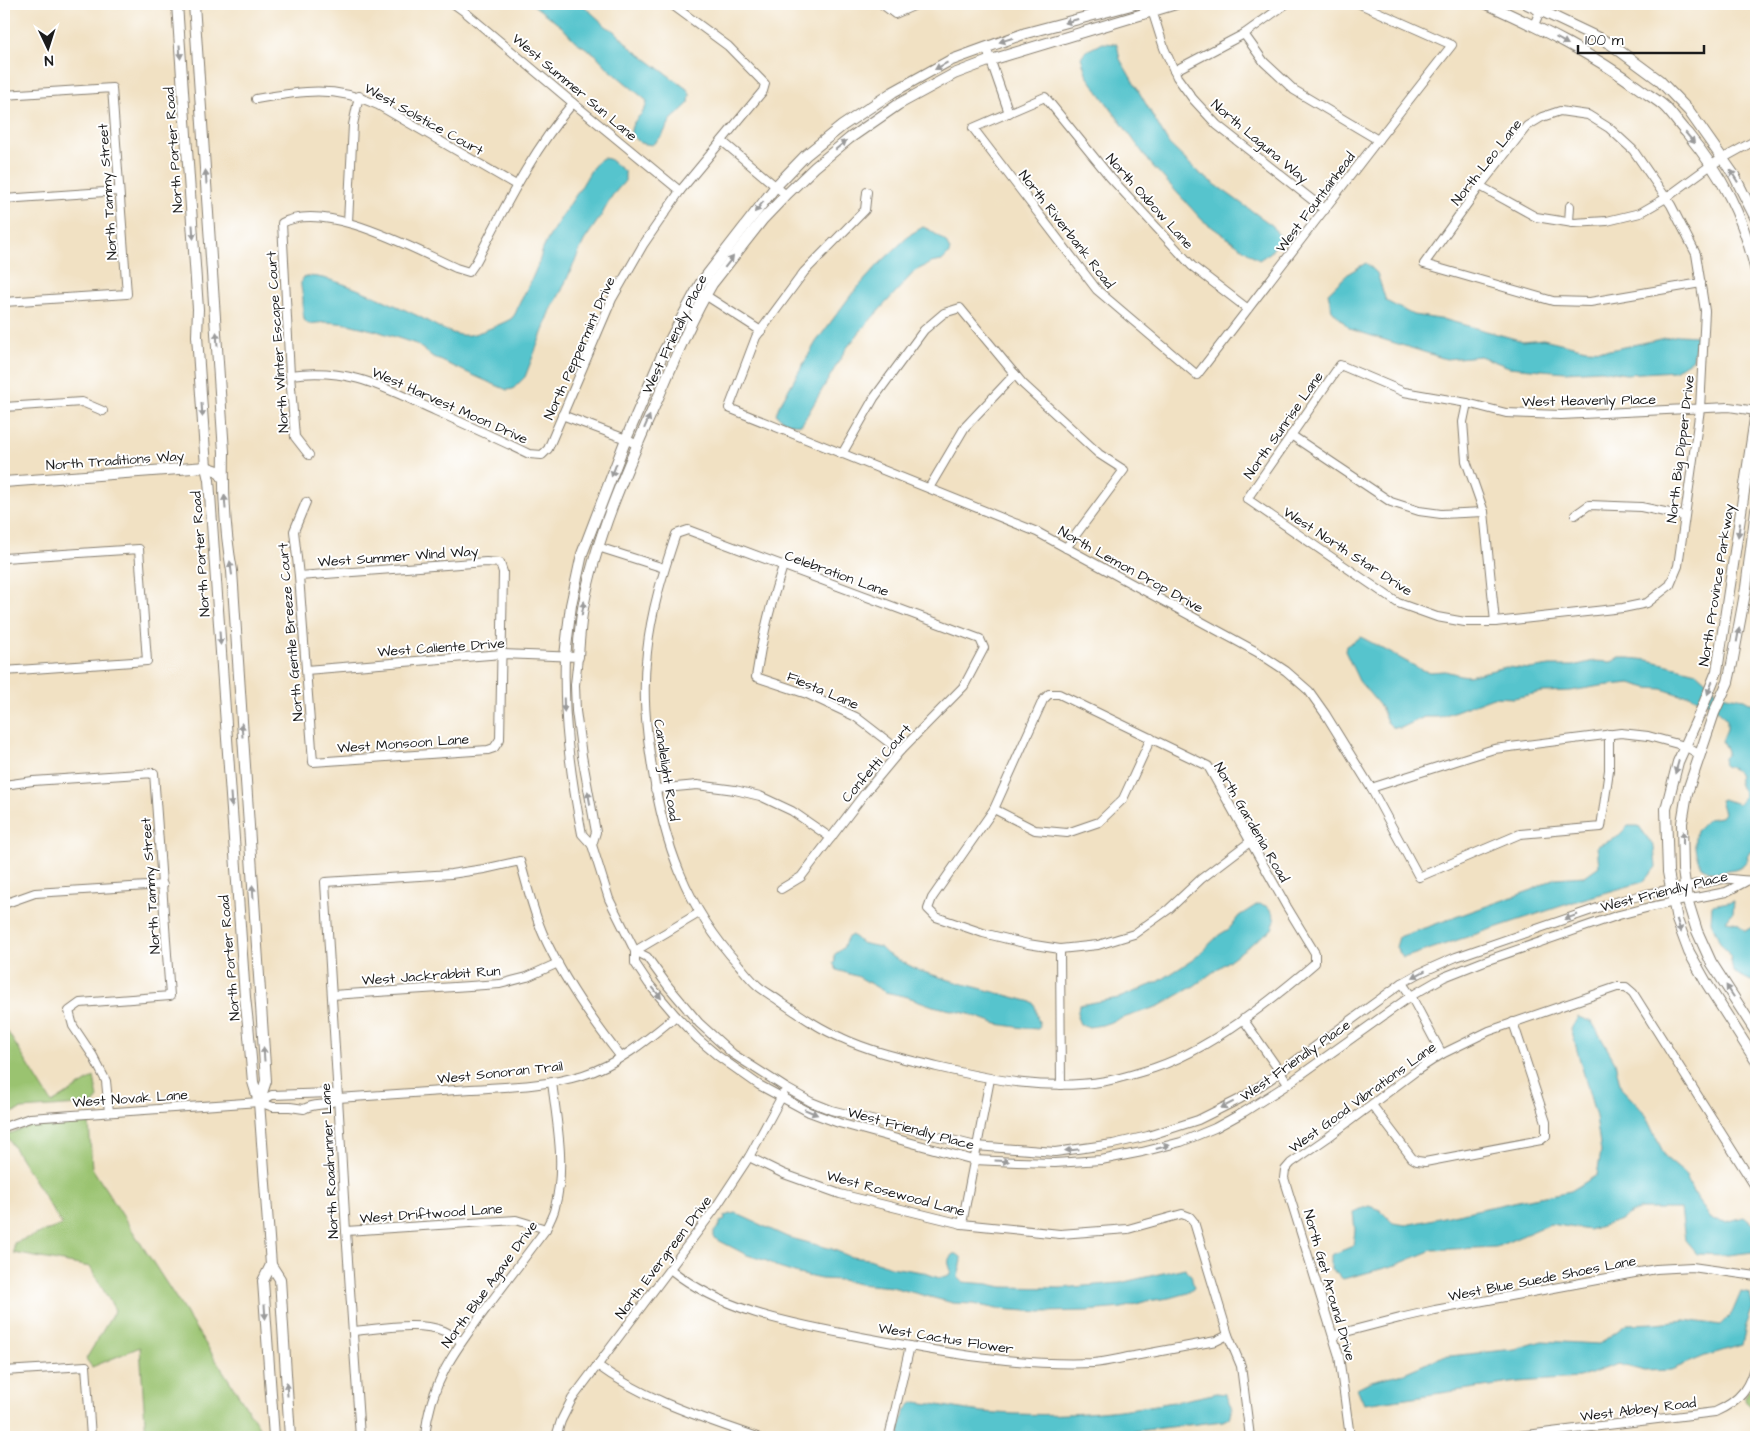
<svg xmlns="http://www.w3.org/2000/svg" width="1760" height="1441" viewBox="0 0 1760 1441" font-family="'Architects Daughter',sans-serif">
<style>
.green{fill:#9ac36f;stroke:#5b7046}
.water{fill:#57c4cd;stroke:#3a7074}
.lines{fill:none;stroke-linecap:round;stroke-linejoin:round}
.minor-casing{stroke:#867e70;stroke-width:10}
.tertiary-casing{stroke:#867e70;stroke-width:12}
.minor{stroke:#fff;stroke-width:8}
.tertiary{stroke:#fff;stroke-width:10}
.oneway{fill:#999}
.labels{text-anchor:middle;stroke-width:4;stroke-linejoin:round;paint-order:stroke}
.street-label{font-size:14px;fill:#1c1c1c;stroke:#fff}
</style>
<rect width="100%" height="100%" fill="#fff"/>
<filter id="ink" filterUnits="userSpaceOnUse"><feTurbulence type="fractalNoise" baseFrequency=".02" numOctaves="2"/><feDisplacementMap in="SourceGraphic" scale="10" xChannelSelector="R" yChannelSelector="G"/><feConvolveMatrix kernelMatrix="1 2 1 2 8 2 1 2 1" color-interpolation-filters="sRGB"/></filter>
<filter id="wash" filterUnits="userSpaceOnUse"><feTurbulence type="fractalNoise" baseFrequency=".0096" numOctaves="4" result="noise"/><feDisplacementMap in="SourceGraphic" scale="20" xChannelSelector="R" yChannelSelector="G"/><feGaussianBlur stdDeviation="1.12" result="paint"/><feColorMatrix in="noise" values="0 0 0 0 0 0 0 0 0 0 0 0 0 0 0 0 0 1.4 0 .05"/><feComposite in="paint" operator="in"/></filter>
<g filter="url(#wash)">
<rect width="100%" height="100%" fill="#f1e1c3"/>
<!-- green -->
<g class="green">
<path d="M4,1026l48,77 42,-26 4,21 -5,6 -71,5 -18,7z"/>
<path d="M63,1123h26l3,45 166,257 5,12h-117l-6,-90 -48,20 -6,-8 29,-49 -25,-43 -76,-14v-10l48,-18 -56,-90 29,-11z"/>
<path d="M1756,1377v33l-12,-11z"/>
</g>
<!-- water -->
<g class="water">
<path d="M532,4h50l25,23 8,4 15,16 57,42 3,5 -1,9 -18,17 -9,16 -10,9 -12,-2 -9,-9c-2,-15 16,-19 16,-33l-38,-32 -14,-15 -20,-13 -13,-14z"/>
<path d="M1103,43l14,1 3,15 49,85 30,29 74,53 7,12 -9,14 -12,8 -57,-40 -51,-56 -64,-88 -6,-19 5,-6z"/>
<path d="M603,158l6,1 16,13v9l-13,15 -11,20 -17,25 -22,49 -11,20 -26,67 -12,12 -6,1 -30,-13 -44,-20 -17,-13 -39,-13 -29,-7 -21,-2 -19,2 -3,-3c-3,-8 -2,-13 -2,-21 0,-8 -4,-14 -1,-22 17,-10 97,29 116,38 16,8 38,24 56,18 8,-2 33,-12 38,-16 4,-4 5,-9 7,-14 7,-12 13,-25 18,-37 3,-6 4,-13 6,-18 10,-22 25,-41 38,-62 6,-9 12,-24 22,-29z"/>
<path d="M923,227l7,3 16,12 4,8 -2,5 -6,6 -11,2 -16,8 -52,57 -17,21 -44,75c-10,2 -20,-3 -26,-10l3,-8 37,-64 35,-47 28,-31 32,-30z"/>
<path d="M1366,263l11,10 9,28 27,14 33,5 77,21 20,-2 43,10 24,1 69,-15 18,1 -4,23 -19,12 -48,3 -25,-4 -36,2 -56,-5 -29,-11 -34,3 -96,-30 -18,-19 -4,-17 21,-20z"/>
<path d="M1361,637l61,33 8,2 15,-1 15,4 9,1 37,-9 24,2 20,-3h23l21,-5 17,1 9,-4h9l19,2 48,12 21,19 9,5 18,3 9,5 3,4v18l-4,9 4,13v101l-6,3 -3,4 1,3c-5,8 -11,10 -20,11 -5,1 -10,3 -16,2 -17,-4 -19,-28 -16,-41l12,-12 13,-2 3,-4 -4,-13 3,-1 15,5c11,-12 4,-10 1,-22 -1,-4 1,-8 -3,-11 -3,-3 -8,-4 -12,-5 -1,-4 -1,-8 3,-11v-4l-5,-10 5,-12v-9l-9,-10 -11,-7 -18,-8h-9l-18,-6 -14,-1 -18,-5 -30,3 -29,5 -29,1 -28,6 -21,-1 -53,20h-16l-23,11 -9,-1 -5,-5 -6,-15 -22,-26 -14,-30 1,-5z"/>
<path d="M1628,826h11l15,21 2,20 -13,15 -60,17 -180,59 -7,-11 3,-10 133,-47 23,-12 30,-2 14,-10 -2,-20 19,-8z"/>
<path d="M1734,901l-1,11 -7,9 12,2 7,8 11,-6v54l-5,2 -18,-9 -3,-16 -10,-14 -9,-20 1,-17z"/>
<path d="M1258,904c11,1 14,6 17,17l-3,8 -78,57 -35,20 -57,19 -13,2 -9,-3 -3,-7 2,-12 40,-7 39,-16 36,-23 25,-24 10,-6 10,-13z"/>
<path d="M852,935l9,8 19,4 7,7 33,17 36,11 76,20c5,5 3,8 5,14 1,5 3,6 3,11l-2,2 -14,-1 -27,-4 -28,-10 -36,-8 -25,-9 -23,-5 -26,-15 -22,-7 -4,-7 2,-1 -1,-7 9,-7 4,-10z"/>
<path d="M1578,1017l14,5 23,40 6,26 22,23 23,47 19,16 9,20 17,25 15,3 18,-5 12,10v22l-3,3 -25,3 -31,-1 -12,-14 -4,-31h-41l-22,12 -29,9 -39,-6 -54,23 -64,3 -36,15 -53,14 -12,-10v-14l22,-9 2,-16 -2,-18 16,-6 11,4 13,13 13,2 117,-25 48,-9 26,-16 4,-23 -5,-35 -25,-88z"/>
<path d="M735,1213l52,24 45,12 19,8 18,2 22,8 31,5 17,6 10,-3 2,-4c-2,-7 -5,-11 2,-17h4l4,3 1,4 -4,16 5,5 25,2 14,3 59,1 59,-5 65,-15 6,6 3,14 -6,5 -18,5 -23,3 -25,7 -36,3 -43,1 -46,-3 -23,-5 -21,-1 -61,-16 -33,-3 -18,-4 -20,-1 -23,-5 -19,-6 -12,-7 -20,-6 -33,-17v-6l6,-7v-3l5,-2 -1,-4z"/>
<path d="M1741,1292l9,2 3,13 -7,19 -4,19 -37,11 -34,14 -27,1 -26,-7 -39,14 -61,4 -154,22 -7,-16 14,-7 33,-8 37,-16 74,-8 27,-8 57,3 28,-20 29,-1 29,-3 35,5 12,-12z"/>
<path d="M1217,1393l8,1 7,14 -3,10 -6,3 -139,16h-184c0,-11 3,-32 16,-35 22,2 45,8 67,10 82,7 155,-1 234,-19z"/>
</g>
</g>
<g filter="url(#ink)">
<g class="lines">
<!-- minor casing -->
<g class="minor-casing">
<g id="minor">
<path d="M454,4l11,8 108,91 107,88"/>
<path d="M882,4l13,10 23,-10"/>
<path d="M1150,4l14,44 13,29 16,22 24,26 108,85"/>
<path d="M1534,25l9,-21"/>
<path d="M1244,34l20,28 30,28 84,50"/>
<path d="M986,47l23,66"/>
<path d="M1174,71l70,-37 42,-30"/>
<path d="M4,95l108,-7 15,206 -123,8"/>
<path d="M256,99c45,-8 79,-14 122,6l138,80"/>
<path d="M722,141l64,54"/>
<path d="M1480,186l56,31 37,6 34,-2 33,-8 26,-15 45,-33 45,-25"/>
<path d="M867,192l-2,18 -61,62 -48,65 -27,71 308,124 220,120 29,19 23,20 17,24 45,73 48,89 101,-43 81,-7 8,-57v-36"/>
<path d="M4,199l115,-8"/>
<path d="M348,222l5,-97 6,-29"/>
<path d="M1569,222l1,-16"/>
<path d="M1701,283l-111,19 -37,-1 -129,-37 56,-78 47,-60 15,-9 18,-6 28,4 21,13 24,22 38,55 25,49 9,57 -5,98 -22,157 -8,19 -23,18 -24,5 -128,14h-30l-28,-5 -39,-14 -151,-104 93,-134 64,27 63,11 39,10 55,2 168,-8 27,4"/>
<path d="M702,293l59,38"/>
<path d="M1248,309l-56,-43 -82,-89 -65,-80 -72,31 124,162 100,85c85,-110 169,-221 255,-330l-92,-41"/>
<path d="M290,375c60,-8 93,12 146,36 31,14 62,28 93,43l13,1 6,-6 64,-150 31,-54 37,-54 83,-100 2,-7 -37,-38 -57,-42"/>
<path d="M1467,403l-4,19 3,39 18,51 11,110"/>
<path d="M4,407l78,-5 21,9"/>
<path d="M562,415l64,24 11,6"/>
<path d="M1291,435l100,67 28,9 22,3 43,-2"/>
<path d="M842,454l32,-56 50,-68 20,-17 16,-5 63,76 76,70 25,16 -58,78"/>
<path d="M309,455l-14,-18 -5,-62 -8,-152c45,-23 131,26 174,45l13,4 7,-10c29,-55 56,-111 97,-159"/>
<path d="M929,488l36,-61 50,-53"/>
<path d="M1575,515l14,-10 52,2 43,9"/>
<path d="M598,547l66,21"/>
<path d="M4,558l135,-9 8,112 -143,10"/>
<path d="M783,566c-13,39 -21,71 -27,111l51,17 49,23 44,34"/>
<path d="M299,576l187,-14 14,1 3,9 -3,167 -6,9 -6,2 -175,12 -14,-186 -5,-45 12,-29"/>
<path d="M565,656c-2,63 5,117 17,178l10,11 17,54 26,52v12l14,21 27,32 22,23 20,17 41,29 50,27 30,11 135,37 43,2 38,1 46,-3 41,-8 39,-10 34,-14 29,-16 41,-26 126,-90 33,-19 38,-15 137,-47 31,-8 76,-15 19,-10"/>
<path d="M306,670l196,-16 76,3 -3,28 1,26 6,45 14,76 -4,13"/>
<path d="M4,785l29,-4 121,-8 16,223 -90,7 -11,8 4,15 20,30 13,25 3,31"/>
<path d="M1371,788l123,-39 127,-16 27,3 37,10 15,9"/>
<path d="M655,789l42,-4 38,5 25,6 32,15 39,27"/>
<path d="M994,809l41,21 32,3 32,-11 24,-23 28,-61"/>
<path d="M781,889l20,-12 64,-84 35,-42 64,-65 20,-38 -4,-9 -292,-109 -12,4c-13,39 -25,77 -29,118 -5,39 -1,77 5,115 12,77 34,140 87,198 6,7 12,15 19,21 7,6 15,10 23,16 19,13 39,27 61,36 30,14 63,21 95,29 56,13 111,24 169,14 16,-3 32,-8 48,-13 55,-18 117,-67 161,-105v-10l-28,-46 -79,-141 -149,-72h-10l-6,6 -49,109 -62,89 -4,11 8,8 47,16 45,11 32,5 38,-4 36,-11 35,-25 32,-30 50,-38"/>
<path d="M4,904l31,-11 128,-8"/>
<path d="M1060,949l1,136"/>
<path d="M635,951l12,6 21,29 31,37 34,31 53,34 25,14 20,8 145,36 79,6 58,-8 35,-8 50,-16 42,-21 32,-21 130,-95 18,-10 36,-16 159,-55 32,-8 76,-15c12,-1 21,3 33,1"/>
<path d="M635,951l64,-38"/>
<path d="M1402,983l9,13 31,58"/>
<path d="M332,995l168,-11 27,-7 31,-14"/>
<path d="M1243,1019l45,64"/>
<path d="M259,1102l14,5h17l14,2c14,-8 21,0 34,-11"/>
<path d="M1372,1105l40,53 5,3 8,1 116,-22 5,-4v-14l-33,-100"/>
<path d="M4,1127l26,-9 229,-16 13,-7 58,-2 8,5c44,-3 88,-6 133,-9 37,-2 76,-3 112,-14 36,-11 65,-36 93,-59"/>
<path d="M749,1157l35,17 56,20 122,30 98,10 68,-5 54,-15 8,3 4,5 34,113 13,31 9,71"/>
<path d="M962,1224l28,-145"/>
<path d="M346,1231l170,-11 30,9"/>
<path d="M670,1269c57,46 132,56 202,70 73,14 146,27 221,24 14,-1 28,-5 41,-7 27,-5 55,-10 82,-15l12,-6"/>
<path d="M353,1331c27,-2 66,-10 91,0 6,3 12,7 17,10"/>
<path d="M1334,1335l66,-17 35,-8 221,-41 36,-2 64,9"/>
<path d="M597,1365c48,35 104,52 160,72"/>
<path d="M4,1371l82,-5 5,71"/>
<path d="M360,1437l-14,-206 -21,-349 126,-8 33,-5 36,-8c7,24 13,50 23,73 20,45 48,85 78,123"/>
<path d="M425,1437c5,-57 33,-91 66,-135 18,-24 37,-49 55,-73 3,-7 8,-15 9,-22 11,-41 2,-83 -3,-125"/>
<path d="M556,1437l5,-16 11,-22 142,-189 35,-53 34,-63"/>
<path d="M889,1437l21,-91"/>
<path d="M1350,1437l-11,-81 -55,-178 1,-8 6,-7 36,-25 89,-67 26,-17 47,-23 128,-44h9l7,6 123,195"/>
<path d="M1510,1437l205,-25c25,-11 36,-25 41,-53"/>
</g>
</g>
<!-- tertiary casing -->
<g class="tertiary-casing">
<g id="tertiary">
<path d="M177,4l21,305 -1,27 9,131 3,13 36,517 3,27 5,58 6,20 12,163 9,14 10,158"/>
<path d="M194,4l30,448c-1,40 1,80 8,119l34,510 -7,21"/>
<path d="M1487,4c53,24 106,50 153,85 8,6 18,11 25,18 8,8 14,18 22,26 37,45 55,81 69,138"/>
<path d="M1527,4l82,39 50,37 30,31 45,64 22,44"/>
<path d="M1756,412l-39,259 -14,35 -25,56 -12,47 2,63 9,48 12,32 18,32 49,77"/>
<path d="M4,482l202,-15 12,4 5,7"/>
<path d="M1756,510l-10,78 -14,76 -4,18 -14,31 -27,80 -5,30 1,47 4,29 10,32 14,31 45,70"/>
<path d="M565,656l6,-51 11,-51 44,-115 38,-88 36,-67 76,-98 30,-31 36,-29 51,-34 56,-31 77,-28 109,-29"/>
<path d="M578,657c1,-16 2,-33 5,-49 12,-68 43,-138 71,-201 18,-41 35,-84 58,-123l51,-65 23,-24 29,-28 35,-29 49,-34 55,-30 37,-14 185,-56"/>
<path d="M271,1265l-8,16 11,156"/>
</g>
</g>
<!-- minor -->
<use href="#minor" class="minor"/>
<!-- tertiary -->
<use href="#tertiary" class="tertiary"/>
</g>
<!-- one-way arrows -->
<defs><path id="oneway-solid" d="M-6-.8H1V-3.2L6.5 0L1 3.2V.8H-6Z" transform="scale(1.25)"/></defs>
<g class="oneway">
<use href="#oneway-solid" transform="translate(1071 21) rotate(165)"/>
<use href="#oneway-solid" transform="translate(1006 40) rotate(162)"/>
<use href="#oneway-solid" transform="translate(1562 41) rotate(30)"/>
<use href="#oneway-solid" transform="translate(180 52) rotate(86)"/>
<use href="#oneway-solid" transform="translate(941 66) rotate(151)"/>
<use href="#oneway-solid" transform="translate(1690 138) rotate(50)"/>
<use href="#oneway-solid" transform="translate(841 145) rotate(-40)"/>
<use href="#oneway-solid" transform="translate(1734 176) rotate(-122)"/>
<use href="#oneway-solid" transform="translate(206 177) rotate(-94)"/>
<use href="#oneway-solid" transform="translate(759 207) rotate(129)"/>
<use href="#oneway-solid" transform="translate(193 232) rotate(86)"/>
<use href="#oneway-solid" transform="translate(729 262) rotate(-52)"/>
<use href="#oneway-solid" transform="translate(217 339) rotate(-94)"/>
<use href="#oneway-solid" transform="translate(202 410) rotate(86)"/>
<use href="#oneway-solid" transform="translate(647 422) rotate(-67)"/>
<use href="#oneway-solid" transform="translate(614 470) rotate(111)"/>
<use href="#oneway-solid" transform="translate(225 502) rotate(-94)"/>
<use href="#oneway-solid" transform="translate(1739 530) rotate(98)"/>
<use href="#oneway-solid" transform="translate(231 568) rotate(-98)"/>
<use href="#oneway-solid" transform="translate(583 608) rotate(-80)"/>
<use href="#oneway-solid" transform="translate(1738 635) rotate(-80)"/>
<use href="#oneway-solid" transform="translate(220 638) rotate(86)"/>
<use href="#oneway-solid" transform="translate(1710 688) rotate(111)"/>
<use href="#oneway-solid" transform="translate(564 705) rotate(88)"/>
<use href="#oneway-solid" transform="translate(242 730) rotate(-94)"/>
<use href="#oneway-solid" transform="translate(1677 767) rotate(106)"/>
<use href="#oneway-solid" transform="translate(589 798) rotate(-100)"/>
<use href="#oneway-solid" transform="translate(231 800) rotate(86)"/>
<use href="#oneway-solid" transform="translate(1683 838) rotate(-90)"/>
<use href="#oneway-solid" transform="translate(253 892) rotate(-94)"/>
<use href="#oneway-solid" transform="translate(1571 917) rotate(161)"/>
<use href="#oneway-solid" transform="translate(1679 926) rotate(72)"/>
<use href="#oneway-solid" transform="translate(1419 974) rotate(152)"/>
<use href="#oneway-solid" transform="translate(1730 991) rotate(-123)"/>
<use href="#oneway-solid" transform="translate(657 993) rotate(52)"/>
<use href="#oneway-solid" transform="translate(264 1054) rotate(-94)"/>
<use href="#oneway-solid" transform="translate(1227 1105) rotate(153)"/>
<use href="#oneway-solid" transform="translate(811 1112) rotate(23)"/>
<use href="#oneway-solid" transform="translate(1163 1147) rotate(-15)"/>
<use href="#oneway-solid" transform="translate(1072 1150) rotate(174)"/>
<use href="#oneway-solid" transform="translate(1002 1161) rotate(4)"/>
<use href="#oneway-solid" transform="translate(265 1312) rotate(86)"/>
<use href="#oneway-solid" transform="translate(287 1389) rotate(-94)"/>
</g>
</g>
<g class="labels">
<!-- street labels -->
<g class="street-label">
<text transform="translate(575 87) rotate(40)" y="5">West Summer Sun Lane</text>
<text transform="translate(424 119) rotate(29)" y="5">West Solstice Court</text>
<text transform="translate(1260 141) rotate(40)" y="5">North Laguna Way</text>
<text transform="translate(173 150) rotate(-94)" y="5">North Porter Road</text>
<text transform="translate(1486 162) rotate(-52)" y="5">North Leo Lane</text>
<text transform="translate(107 192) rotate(-94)" y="5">North Tammy Street</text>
<text transform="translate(1150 201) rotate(48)" y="5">North Oxbow Lane</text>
<text transform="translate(1315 202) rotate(-53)" y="5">West Fountainhead</text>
<text transform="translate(1067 229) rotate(52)" y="5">North Riverbank Road</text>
<text transform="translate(674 334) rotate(-64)" y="5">West Friendly Place</text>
<text transform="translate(277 342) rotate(-94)" y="5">North Winter Escape Court</text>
<text transform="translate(579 348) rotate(-66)" y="5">North Peppermint Drive</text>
<text transform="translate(1589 400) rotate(-1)" y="5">West Heavenly Place</text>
<text transform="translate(450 405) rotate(24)" y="5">West Harvest Moon Drive</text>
<text transform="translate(1283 425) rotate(-55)" y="5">North Sunrise Lane</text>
<text transform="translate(1680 449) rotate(-83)" y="5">North Big Dipper Drive</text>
<text transform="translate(115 460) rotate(-4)" y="5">North Traditions Way</text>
<text transform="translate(1348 551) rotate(33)" y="5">West North Star Drive</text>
<text transform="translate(200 554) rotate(-94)" y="5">North Porter Road</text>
<text transform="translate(398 556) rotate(-4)" y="5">West Summer Wind Way</text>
<text transform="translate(1131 569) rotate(29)" y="5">North Lemon Drop Drive</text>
<text transform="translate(837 573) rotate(20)" y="5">Celebration Lane</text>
<text transform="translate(1716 585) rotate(-81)" y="5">North Province Parkway</text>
<text transform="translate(290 632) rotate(-95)" y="5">North Gentle Breeze Court</text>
<text transform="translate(441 647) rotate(-4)" y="5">West Caliente Drive</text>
<text transform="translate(823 690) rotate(23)" y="5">Fiesta Lane</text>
<text transform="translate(403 743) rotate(-4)" y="5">West Monsoon Lane</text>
<text transform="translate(876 763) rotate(-49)" y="5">Confetti Court</text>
<text transform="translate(667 770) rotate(81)" y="5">Candlelight Road</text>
<text transform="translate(1252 822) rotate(60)" y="5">North Gardenia Road</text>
<text transform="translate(150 886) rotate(-94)" y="5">North Tammy Street</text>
<text transform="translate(1664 891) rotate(-14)" y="5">West Friendly Place</text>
<text transform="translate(229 958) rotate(-95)" y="5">North Porter Road</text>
<text transform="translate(431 975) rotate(-4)" y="5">West Jackrabbit Run</text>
<text transform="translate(1295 1060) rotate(-35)" y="5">West Friendly Place</text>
<text transform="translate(500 1072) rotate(-6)" y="5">West Sonoran Trail</text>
<text transform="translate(1362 1097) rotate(-36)" y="5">West Good Vibrations Lane</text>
<text transform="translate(130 1098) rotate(-4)" y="5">West Novak Lane</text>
<text transform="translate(911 1128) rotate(15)" y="5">West Friendly Place</text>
<text transform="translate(329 1161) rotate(-93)" y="5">North Roadrunner Lane</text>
<text transform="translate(896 1193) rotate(15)" y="5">West Rosewood Lane</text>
<text transform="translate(431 1213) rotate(-4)" y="5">West Driftwood Lane</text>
<text transform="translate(663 1257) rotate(-53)" y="5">North Evergreen Drive</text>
<text transform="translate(1542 1278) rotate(-11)" y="5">West Blue Suede Shoes Lane</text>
<text transform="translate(489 1284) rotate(-54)" y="5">North Blue Agave Drive</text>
<text transform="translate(1330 1285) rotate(74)" y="5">North Get Around Drive</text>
<text transform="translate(946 1338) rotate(9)" y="5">West Cactus Flower</text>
<text transform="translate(1638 1409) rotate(-7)" y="5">West Abbey Road</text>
</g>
</g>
<!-- margin -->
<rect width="1760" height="1441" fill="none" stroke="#fff" stroke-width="20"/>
<!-- north arrow -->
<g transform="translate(48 48) rotate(176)" stroke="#ffffff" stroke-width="4" paint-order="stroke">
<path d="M0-4L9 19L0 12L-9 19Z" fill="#1c1c1c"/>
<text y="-8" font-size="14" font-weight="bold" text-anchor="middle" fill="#1c1c1c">N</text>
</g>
<!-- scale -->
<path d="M1578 45v8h126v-8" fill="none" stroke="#1c1c1c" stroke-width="2.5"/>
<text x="1585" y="45" font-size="15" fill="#1c1c1c" stroke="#ffffff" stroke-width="4" paint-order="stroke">100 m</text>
</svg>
